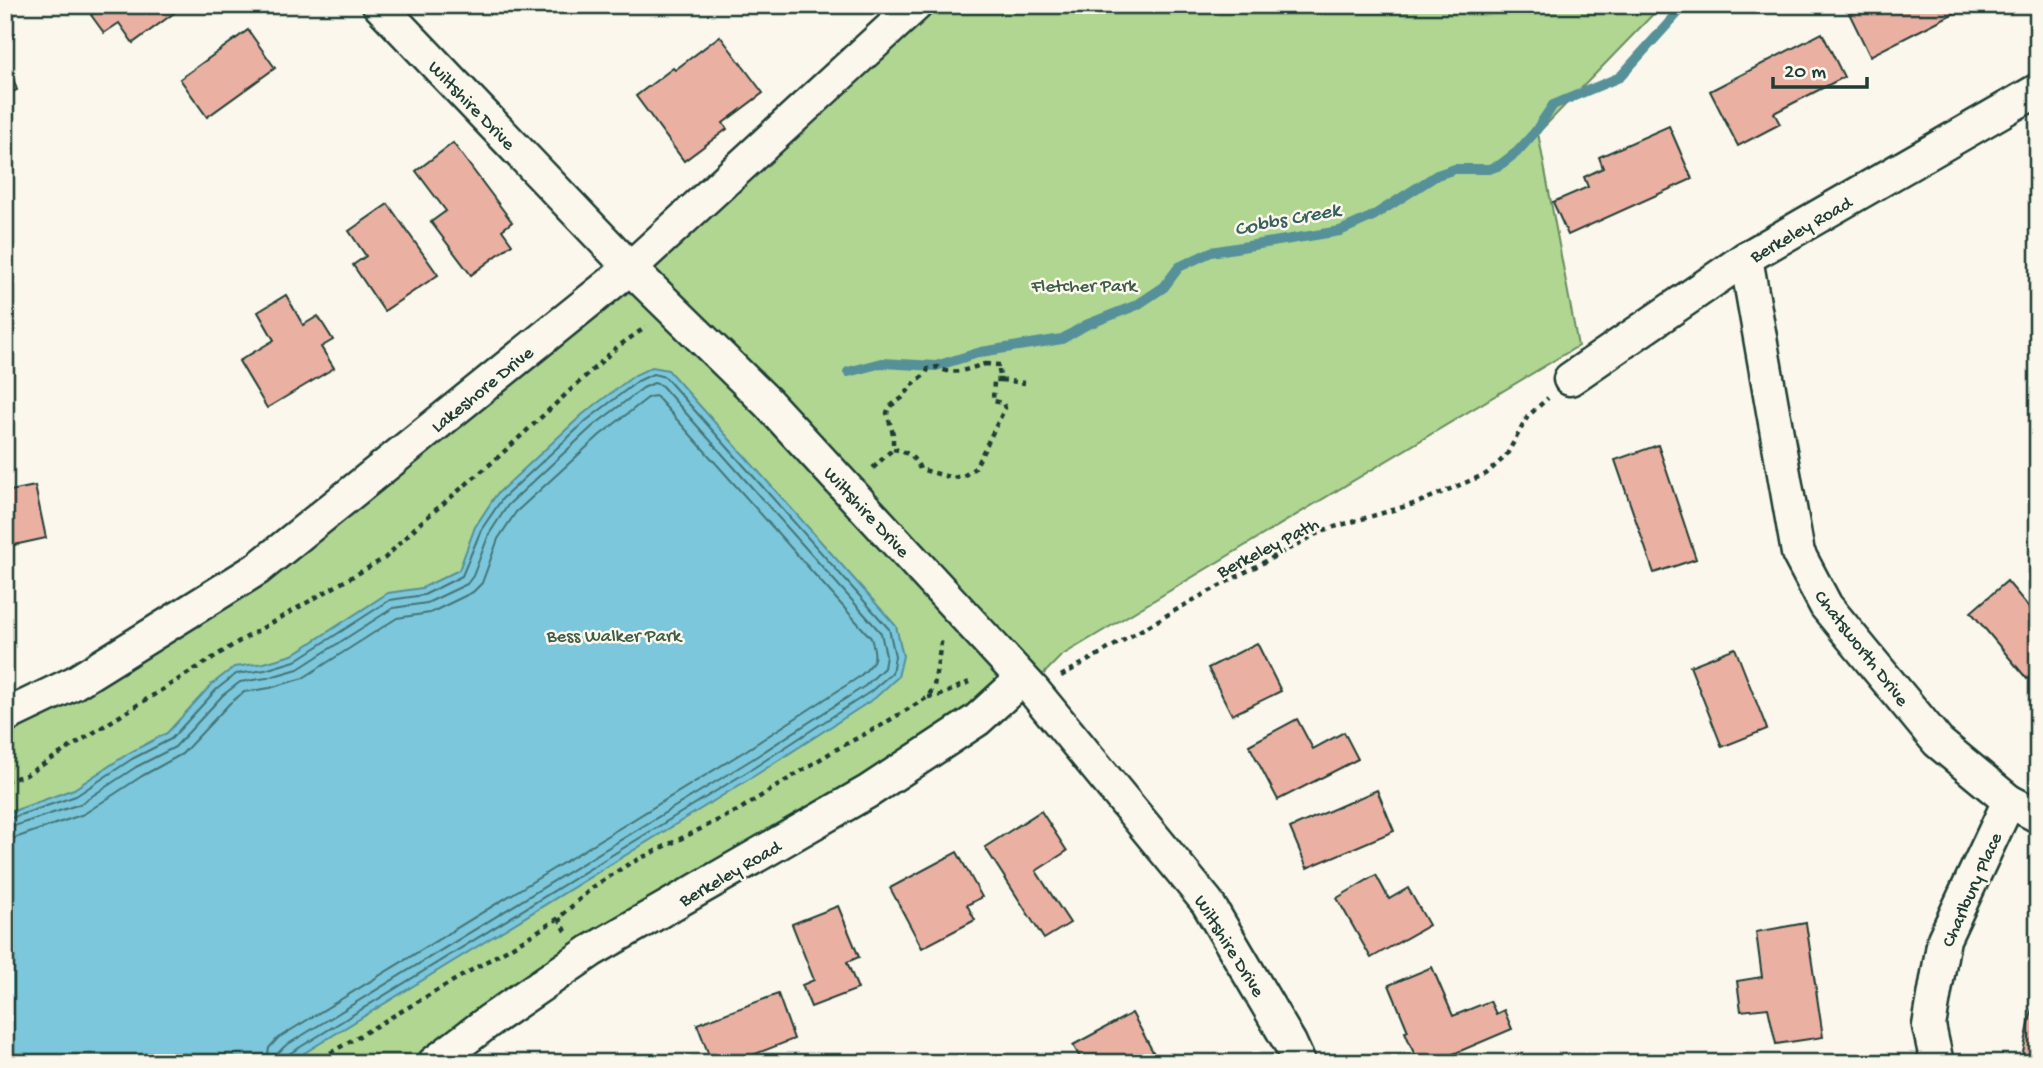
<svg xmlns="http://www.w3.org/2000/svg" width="2043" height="1068" viewBox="0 0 2043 1068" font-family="'Gochi Hand',sans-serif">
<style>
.green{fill:#b0d692;stroke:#688a63;stroke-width:2}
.water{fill:#7bc7db;stroke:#569098;stroke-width:2}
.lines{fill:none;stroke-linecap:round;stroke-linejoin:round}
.shore{stroke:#447477;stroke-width:2}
.stream{stroke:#569098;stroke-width:10}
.building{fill:#eab1a3;stroke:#1f3d34;stroke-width:2}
.minor-casing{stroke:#1f3d34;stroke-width:37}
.path{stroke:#1f3d34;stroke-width:4.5;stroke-dasharray:5 5;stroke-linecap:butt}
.minor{stroke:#fbf7ec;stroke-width:32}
.labels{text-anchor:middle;stroke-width:5;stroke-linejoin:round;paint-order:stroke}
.street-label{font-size:19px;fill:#1f3d34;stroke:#fbf7ec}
.park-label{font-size:19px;fill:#3c5c47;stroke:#fbf7ec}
.water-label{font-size:21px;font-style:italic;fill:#36605e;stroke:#fbf7ec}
</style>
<rect width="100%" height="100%" fill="#fbf7ec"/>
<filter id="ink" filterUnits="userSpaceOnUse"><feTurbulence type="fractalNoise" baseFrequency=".0143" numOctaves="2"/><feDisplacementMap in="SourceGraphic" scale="14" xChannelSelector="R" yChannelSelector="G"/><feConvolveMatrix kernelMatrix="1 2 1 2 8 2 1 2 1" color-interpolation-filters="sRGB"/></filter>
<g filter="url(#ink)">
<!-- green -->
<path class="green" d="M915,5h747l-124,128 40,213 -517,310 -30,31 -520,315 -70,61h-436v-339l29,-11 621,-444 143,-143z"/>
<!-- water -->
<path class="water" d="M652,367l16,3 228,256 7,30 -5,21 -23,21 -116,75 -471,290h-283v-249l69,-25 55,-36 38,-20 45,-49 22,-17 30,-4 28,-8 96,-62 34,-5 37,-18 16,-43 21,-32 87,-81 52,-39z"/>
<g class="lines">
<!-- shore -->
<g class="shore">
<path d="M5,820l71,-24 56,-37 39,-20 46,-50 19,-15 29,-4 30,-9 95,-61 34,-5 38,-19 19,-46 21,-31 85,-79 51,-39 15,-7 12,3 224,252 6,27 -3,17 -22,19 -115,75 -466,287 -4,9"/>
<path d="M5,829l75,-25 56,-37 39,-20 48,-52 17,-13 27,-4 31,-9 95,-61 34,-5 40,-19 6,-8 16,-42 19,-29 85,-79 50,-38 11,-5 7,2 220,248 5,23 -2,12 -19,18 -114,74 -466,286 -7,7 -2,10"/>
<path d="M5,839l10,-1 69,-24 58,-38 40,-22 48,-51 14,-11 26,-4 33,-10 94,-60 33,-5 43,-21 9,-9 16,-44 18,-27 84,-77 49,-38 7,-1 215,242c7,22 4,24 -12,39l-114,74 -467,287 -9,10 -3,15"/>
</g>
<!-- stream -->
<path class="stream" d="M848,372l34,-9 54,3 45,-14 81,-13 24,-14 51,-20 27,-18 15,-20 32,-15 129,-21 33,-15 64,-41 18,-6h34l11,-4 17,-13 18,-20 18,-27 67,-28 65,-72"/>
</g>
<!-- building -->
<g class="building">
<path d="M104,5h81l-52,38 -14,-20 -15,10 -13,-18z"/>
<path d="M1860,5h110l-100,51 -22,-45z"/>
<path d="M248,30l27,38 -68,49 -27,-38z"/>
<path d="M1822,33l22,44 -70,36 6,11 -42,22 -28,-55z"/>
<path d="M720,36l43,57 -40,30 4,6 -43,32 -48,-65 37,-28 2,2z"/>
<path d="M5,55l12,35 -12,5z"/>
<path d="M1669,126l23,53 -124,56 -15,-33 35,-15 -4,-10 19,-9 -4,-11z"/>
<path d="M453,143l59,79 -10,8 10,14 -41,31 -40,-53 15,-11 -30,-40z"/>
<path d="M388,204l50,71 -54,36 -31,-46 13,-9 -17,-25z"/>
<path d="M286,295l17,30 15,-9 15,24 -12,7 13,21 -67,40 -28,-47 35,-21 -16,-28z"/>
<path d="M1658,445l38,114 -42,14 -39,-113z"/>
<path d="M35,486l11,52 -41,9v-55z"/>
<path d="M2007,581l31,37v52l-11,9 -56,-67z"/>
<path d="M1257,643l24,48 -49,24 -24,-47z"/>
<path d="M1735,648l32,81 -45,18 -32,-81z"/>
<path d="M1297,719l16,30 31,-17 14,27 -80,41 -29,-55z"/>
<path d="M1377,790l17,41 -87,37 -17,-40z"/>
<path d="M1041,811l26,40 -31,20 34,52 -26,16 -59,-92z"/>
<path d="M957,852l25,45 -15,8 8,15 -53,28 -32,-60z"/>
<path d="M1376,875l13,24 19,-11 21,37 -58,33 -34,-60z"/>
<path d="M838,906l21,51 -12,5 11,27 -47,18 -9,-22 12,-5 -22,-56z"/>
<path d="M1806,923l17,114 -47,7 -8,-36 -27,3 -4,-30 25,-4 -6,-45z"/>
<path d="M1432,967l21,49 37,-15 6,13 8,-4 8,19 -80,34h-14l-13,-31 3,-1 -19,-46z"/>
<path d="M2038,981v80l-16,-4z"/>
<path d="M778,994l16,45 -62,24h-20l-15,-39z"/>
<path d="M1132,1013l27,50h-76l-10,-18z"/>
</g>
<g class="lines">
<!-- minor casing -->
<g class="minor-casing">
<g id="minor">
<path d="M379,5l251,263 137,134 266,288 174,212 83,141 9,20"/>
<path d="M1746,258l52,295 28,53 112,136 71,59 29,15"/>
<path d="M1570,379l176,-121 292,-168"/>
<path d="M5,716l69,-33 183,-114 373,-301 286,-263"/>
<path d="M434,1063l55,-42 102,-70 278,-160 108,-71 45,-41"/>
<path d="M1937,1063l-8,-37 15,-87 65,-138"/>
</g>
</g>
<!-- path -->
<g class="path">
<path d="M985,364l15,1 -1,6 2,9h-7l-1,21 10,2 2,5 -30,60 -10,7 -12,3 -33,-9c-5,-12 -14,-18 -27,-20v-15l-6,-21 2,-6 13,-9 14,-17 10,-7 2,-5 10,-2c14,10 32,1 47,-3z"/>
<path d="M1001,380l24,3"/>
<path d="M873,468l20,-19"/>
<path d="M1061,676l136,-78 127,-68 93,-27 69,-29 20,-18 22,-40 20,-18"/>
<path d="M928,697l13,-2 28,-13"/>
<path d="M5,781l21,-6 212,-133 147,-84 34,-34 76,-64 122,-113 29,-20"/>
<path d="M559,918l8,15"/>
<path d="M313,1063l217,-127 29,-18 34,-31 34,-22 110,-54 98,-61 45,-24 48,-29 6,-11 8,-49"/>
</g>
<!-- minor -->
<use href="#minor" class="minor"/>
</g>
</g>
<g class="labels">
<!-- street labels -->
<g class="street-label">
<text transform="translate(473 104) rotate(46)" y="7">Wiltshire Drive</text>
<text transform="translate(1800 228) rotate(-30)" y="7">Berkeley Road</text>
<text transform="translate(481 388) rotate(-39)" y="7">Lakeshore Drive</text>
<text transform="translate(868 511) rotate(47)" y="7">Wiltshire Drive</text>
<text transform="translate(1267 546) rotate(-27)" y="7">Berkeley Path</text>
<text transform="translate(1863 647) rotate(52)" y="7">Chatsworth Drive</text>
<text transform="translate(729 872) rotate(-30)" y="7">Berkeley Road</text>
<text transform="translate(1970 889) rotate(-66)" y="7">Charlbury Place</text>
<text transform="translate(1231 945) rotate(58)" y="7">Wiltshire Drive</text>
</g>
<!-- park labels -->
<g class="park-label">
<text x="1084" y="291">Fletcher Park</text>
<text x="614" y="641">Bess Walker Park</text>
</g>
<!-- water labels -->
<g class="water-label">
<text transform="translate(1287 218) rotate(-11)" y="7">Cobbs Creek</text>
</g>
</g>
<!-- margin -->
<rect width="2043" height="1068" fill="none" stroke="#fbf7ec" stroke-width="28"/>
<rect x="14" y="14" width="2015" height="1040" fill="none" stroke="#1f3d34" stroke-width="2.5" filter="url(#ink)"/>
<!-- scale -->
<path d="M1773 77v10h94v-10" fill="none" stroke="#1f3d34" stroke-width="3.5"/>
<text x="1784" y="77" font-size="21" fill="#1f3d34" stroke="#fbf7ec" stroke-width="5" paint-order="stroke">20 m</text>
</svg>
